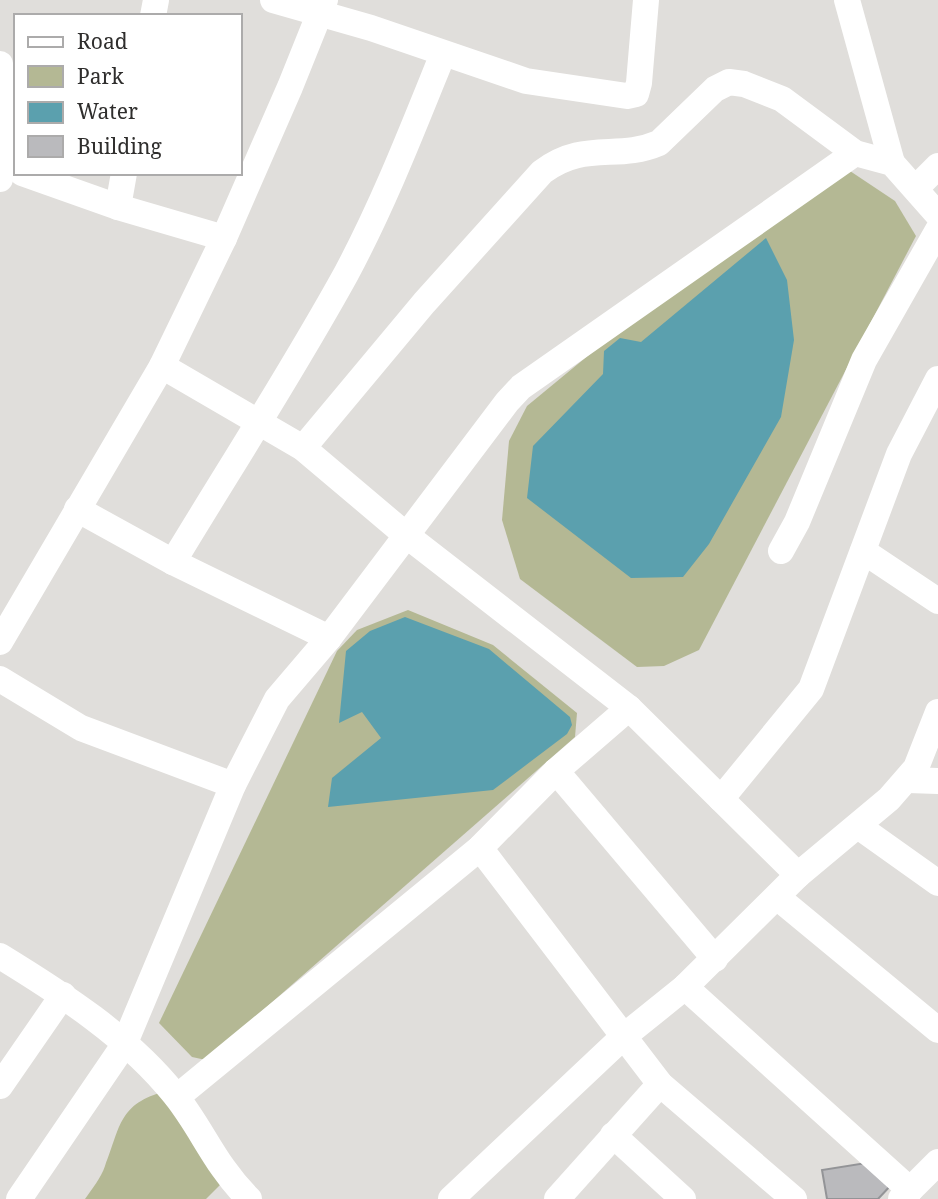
<svg xmlns="http://www.w3.org/2000/svg" width="938" height="1199" viewBox="0 0 938 1199" font-family="'Noto Serif',serif">
<style>
.green{fill:#b4b894}
.water{fill:#5ba0ae}
.building{fill:#bababd;stroke:#939497;stroke-width:2}
.lines{fill:none;stroke-linecap:round;stroke-linejoin:round}
.minor{stroke:#fff;stroke-width:26}
</style>
<rect width="100%" height="100%" fill="#e0dedb"/>
<!-- green -->
<g class="green">
<path d="M838,163l57,38 21,35 -217,414 -35,16 -27,1 -117,-88 -18,-59 7,-79 18,-35 292,-241z"/>
<path d="M408,610l85,35 84,68 -2,24 -369,323 -14,-3 -33,-34 178,-372 20,-21z"/>
<path d="M166,1091l56,92 -16,16h-121c7,-10 16,-21 20,-33 16,-40 13,-62 61,-75z"/>
</g>
<!-- water -->
<g class="water">
<path d="M766,238l21,42 7,60 -13,77 -72,127 -26,33 -52,1 -104,-80 6,-52 70,-72 1,-23 16,-13 21,4z"/>
<path d="M405,617l84,32 81,68 2,8 -5,9 -74,56 -165,17 4,-29 49,-40 -19,-26 -23,11 7,-72 24,-20z"/>
</g>
<!-- building -->
<path class="building" d="M866,1163l26,21 -14,15h-51l-5,-29z"/>
<g class="lines">
<!-- minor -->
<g class="minor">
<path d="M273,0l98,28 155,53 101,15 9,-2 3,-11 7,-83"/>
<path d="M325,0l-35,87 -66,151 -62,128 141,82 103,87 223,173 169,167"/>
<path d="M847,0l45,163"/>
<path d="M153,16l3,-16"/>
<path d="M0,64l4,46 -4,69"/>
<path d="M22,173l96,34 106,31"/>
<path d="M916,188l22,-22"/>
<path d="M118,207l6,-34"/>
<path d="M303,448l121,-145 118,-131c42,-32 75,-11 117,-29l56,-54 14,-7 15,2 38,15 73,54 37,10 46,52"/>
<path d="M77,509l96,53 156,76"/>
<path d="M781,551l16,-29 67,-162 74,-130"/>
<path d="M863,551l75,50"/>
<path d="M173,562c58,-96 119,-190 173,-288 38,-71 67,-146 97,-220"/>
<path d="M0,642l162,-276"/>
<path d="M0,679l81,49 152,57"/>
<path d="M556,771l159,188"/>
<path d="M908,780l30,1"/>
<path d="M721,799l90,-110 88,-235 39,-75"/>
<path d="M858,826l80,57"/>
<path d="M480,848l180,236 134,115"/>
<path d="M777,897l161,133"/>
<path d="M0,956c62,38 129,81 175,139 28,35 39,69 74,104"/>
<path d="M685,987l225,203"/>
<path d="M0,1086l63,-91"/>
<path d="M177,1097l303,-249 76,-77 73,-63"/>
<path d="M613,1135l70,64"/>
<path d="M19,1199l105,-154 109,-260 44,-86 52,-61 178,-236 14,-15 334,-234"/>
<path d="M451,1199l172,-162 62,-50 113,-112 91,-76 27,-31 22,-56"/>
<path d="M557,1199l103,-115"/>
<path d="M901,1199l37,-37"/>
</g>
</g>
<!-- legend -->
<rect x="14" y="14" width="228" height="161" fill="#ffffff" stroke="#acabab" stroke-width="2"/>
<rect x="28" y="37" width="35" height="10" fill="#ffffff" stroke="#acabab" stroke-width="2"/>
<text x="77" y="49" font-size="21" fill="#2f2e2d">Road</text>
<rect x="28" y="66" width="35" height="21" fill="#b4b894" stroke="#acabab" stroke-width="2"/>
<text x="77" y="84" font-size="21" fill="#2f2e2d">Park</text>
<rect x="28" y="102" width="35" height="21" fill="#5ba0ae" stroke="#acabab" stroke-width="2"/>
<text x="77" y="119" font-size="21" fill="#2f2e2d">Water</text>
<rect x="28" y="136" width="35" height="21" fill="#bababd" stroke="#acabab" stroke-width="2"/>
<text x="77" y="154" font-size="21" fill="#2f2e2d">Building</text>
</svg>
